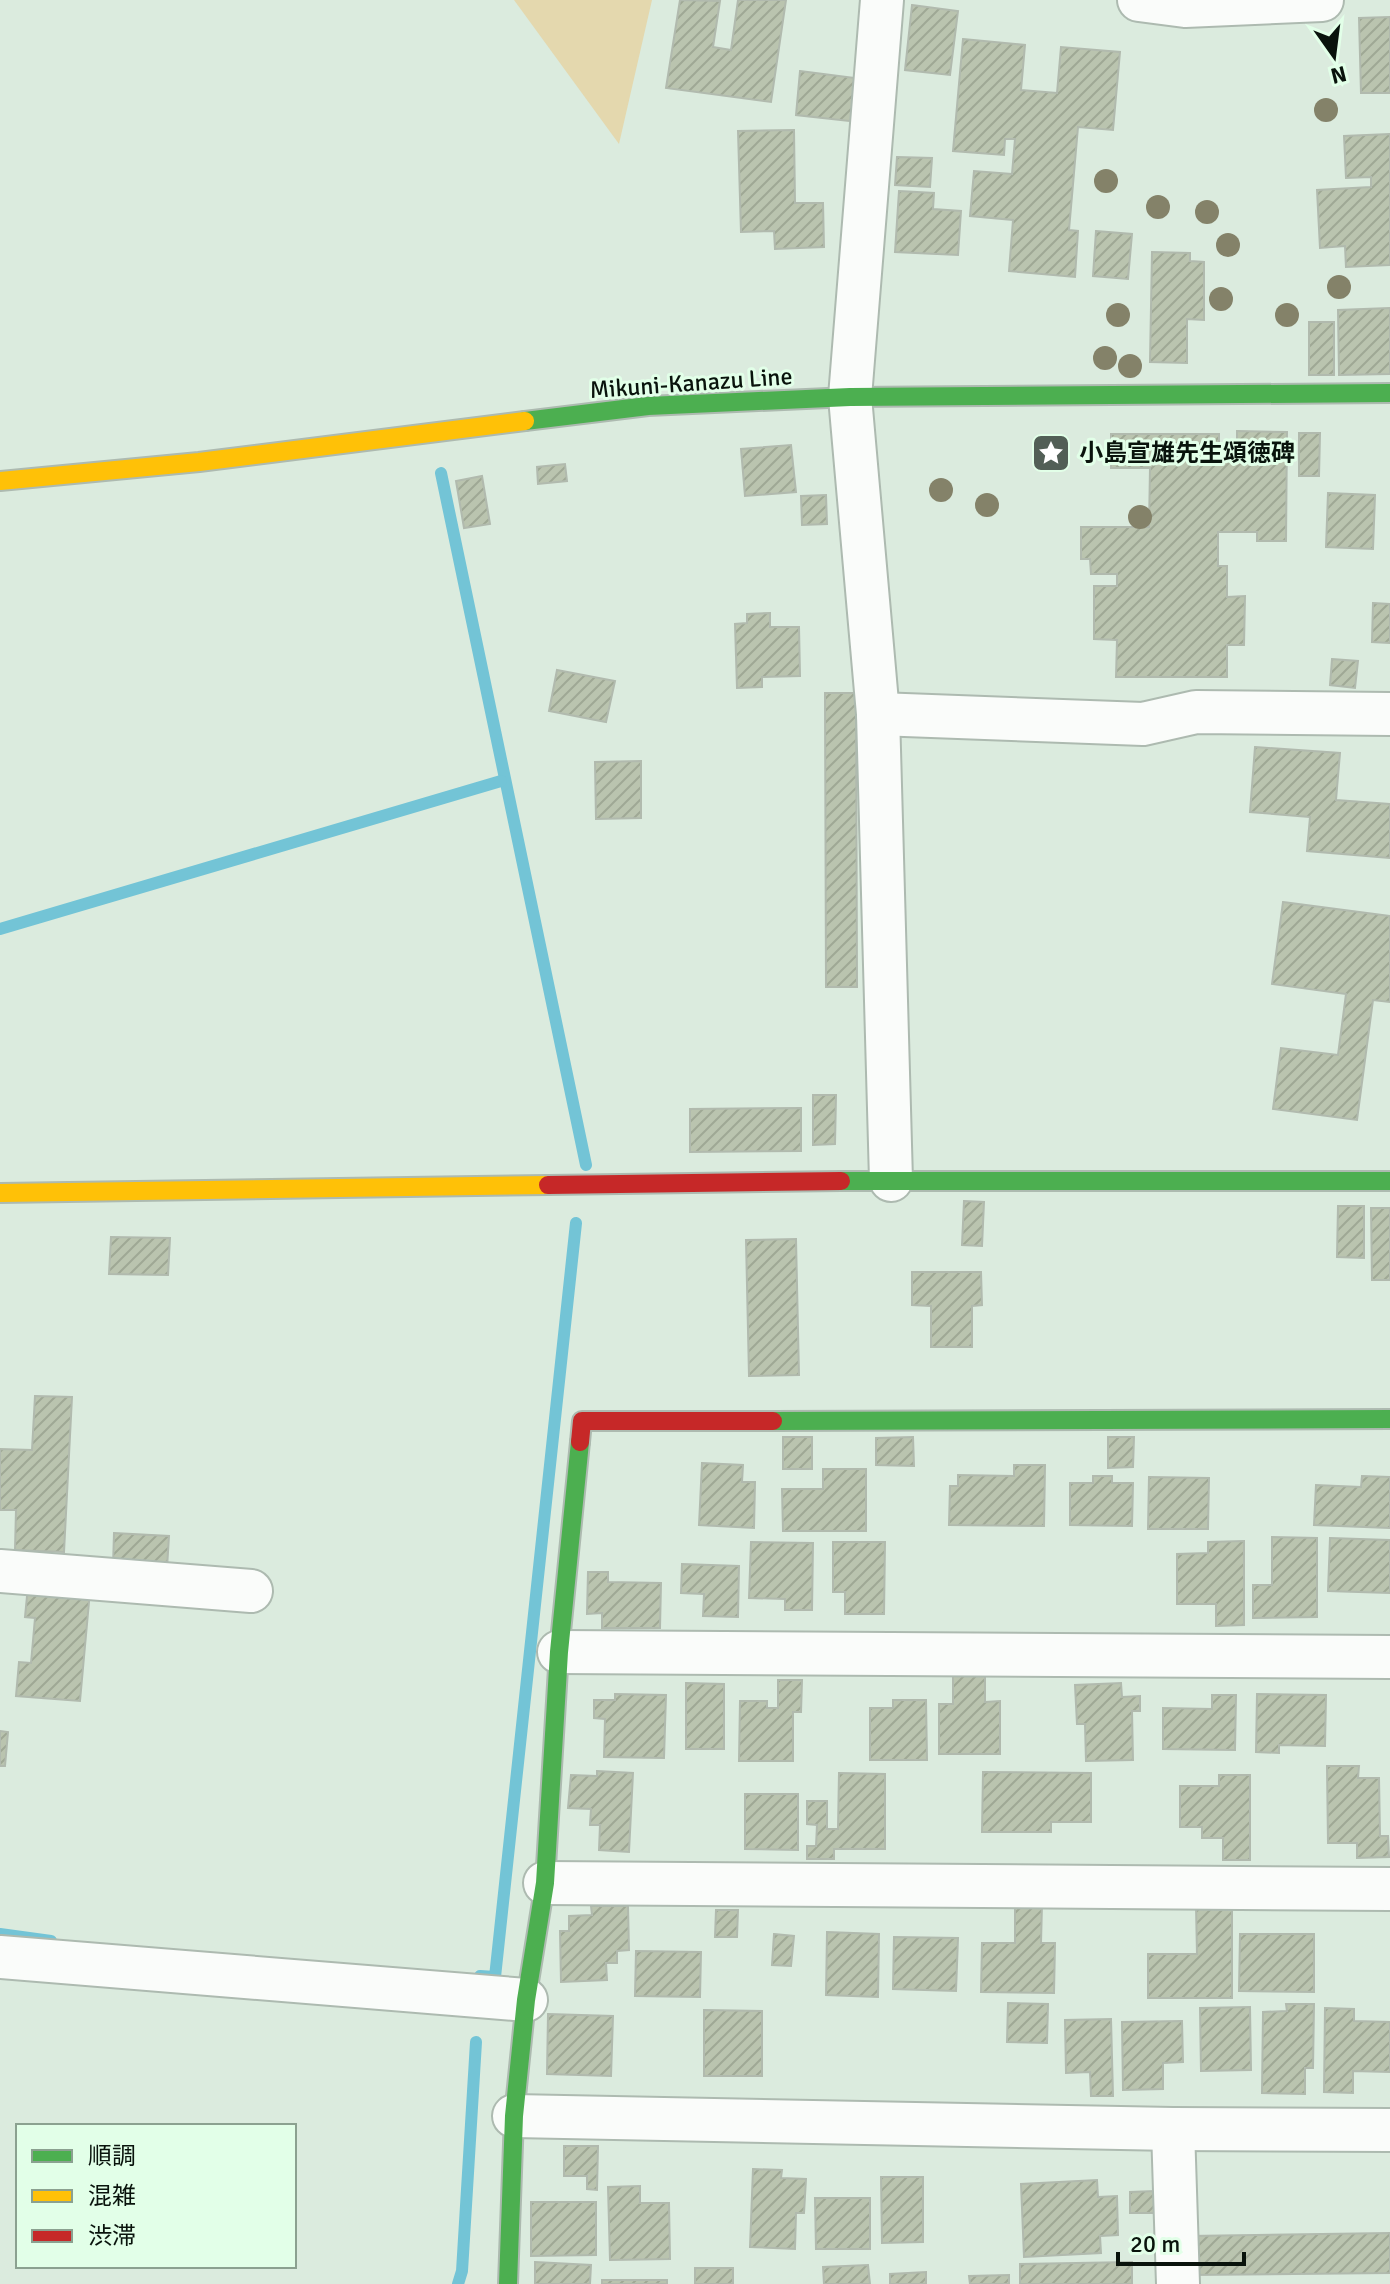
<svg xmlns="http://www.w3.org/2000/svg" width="1390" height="2284" viewBox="0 0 1390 2284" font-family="Signika,'Noto Sans JP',sans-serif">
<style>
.garden{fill:#e4d8ae}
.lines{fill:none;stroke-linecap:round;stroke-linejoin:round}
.stream{stroke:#73c4d6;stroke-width:12}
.building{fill:url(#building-hatch);stroke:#b1baae;stroke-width:2}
.street-casing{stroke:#adbab0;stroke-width:46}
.fast-casing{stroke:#adbab0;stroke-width:22}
.slow-casing{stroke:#adbab0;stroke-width:22}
.jam-casing{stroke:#adbab0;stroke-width:22}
.street{stroke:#fafcfa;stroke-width:42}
.fast{stroke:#4caf50;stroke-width:18}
.slow{stroke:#ffc107;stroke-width:18}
.jam{stroke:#c62828;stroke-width:18}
.tree{fill:#848269}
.labels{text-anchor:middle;stroke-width:6;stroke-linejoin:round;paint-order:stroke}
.street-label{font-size:24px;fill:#09130c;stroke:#e2ffe8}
.poi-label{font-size:24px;font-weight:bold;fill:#09130c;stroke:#e2ffe8;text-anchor:start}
</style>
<defs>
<pattern id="building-hatch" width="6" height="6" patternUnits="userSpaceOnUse" patternTransform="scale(2)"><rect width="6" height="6" fill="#bac4af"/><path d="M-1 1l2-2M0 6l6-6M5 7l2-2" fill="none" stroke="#9fa895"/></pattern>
</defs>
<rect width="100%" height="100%" fill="#dbebde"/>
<!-- garden -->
<path class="garden" d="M514,0h138l-33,144z"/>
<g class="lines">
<!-- stream -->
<g class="stream">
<path d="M441,473l145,692"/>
<path d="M0,929l501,-148"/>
<path d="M0,1934l51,7"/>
<path d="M480,1976l15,1 81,-754"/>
<path d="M458,2284l4,-13 14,-229"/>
</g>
</g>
<!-- building -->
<g class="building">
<path d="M680,0l40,1 -7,46 18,3 7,-50h48l-15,102 -105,-14z"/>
<path d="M912,5l46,6 -8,64 -45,-5z"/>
<path d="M1390,17v76h-29l-2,-75z"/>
<path d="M963,39l62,6 -4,45 36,3 4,-46 59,5 -7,78 -35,-3 -9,103 9,1 -3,46 -66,-6 4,-51 -43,-4 4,-45 38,3 3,-35h-10l-1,16 -51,-4z"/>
<path d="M800,71l63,8 -5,43 -62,-7z"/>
<path d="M794,130l1,73h28l1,44 -49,2 -1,-18 -33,1 -3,-101z"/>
<path d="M1390,134v131l-44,2 -1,-21 -25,2 -3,-58 54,-3v-10l-25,1 -2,-42z"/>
<path d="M897,157l35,1 -2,29 -35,-2z"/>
<path d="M899,191l35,2 -1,16 28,2 -3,44 -63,-3z"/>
<path d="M1096,231l36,3 -4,45 -35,-3z"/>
<path d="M1152,252l38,1v8l14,1v58l-17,-1v44l-37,-1z"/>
<path d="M1390,308v66l-51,1 -1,-65z"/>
<rect x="1309" y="322" width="25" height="53"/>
<path d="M1237,431l50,1 -1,109h-29v-9h-39v34h9v31l18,-1 -1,49h-17v32h-111l1,-37 -23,-1v-53h23v-12h-26l-1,-15h-9v-32h68l1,-59h-39v-34h108v26l18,1z"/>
<path d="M1299,433h21l-1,43h-20z"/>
<path d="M791,445l5,47 -51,4 -4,-47z"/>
<path d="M565,464l2,17 -29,3 -1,-17z"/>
<path d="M482,476l8,48 -26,4 -8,-47z"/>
<path d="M1328,493l47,2 -2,54 -47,-2z"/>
<path d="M826,495l1,29 -25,1 -1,-29z"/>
<path d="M1373,603l17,1v39l-18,-1z"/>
<path d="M770,613v14h29l1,49 -38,1v10l-25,1 -2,-64 12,-1v-9z"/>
<path d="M1332,659l26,2 -3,27 -25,-3z"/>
<path d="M557,670l58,11 -9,41 -57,-11z"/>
<path d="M825,693h31l1,294h-31z"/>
<path d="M1255,747l85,6 -4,47 54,4v54l-83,-7 3,-34 -60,-5z"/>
<path d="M641,761v57l-45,1 -1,-57z"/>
<path d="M1283,902l107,14v86l-17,-2 -16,120 -84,-11 8,-61 57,7 8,-61 -74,-10z"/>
<path d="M813,1095h23l-1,49 -22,1z"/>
<path d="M801,1108v43l-111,1v-43z"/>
<path d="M964,1201l20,1 -2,44 -20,-1z"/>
<path d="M1338,1206h26v52l-27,-1z"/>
<path d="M1371,1208h19v72h-18z"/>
<path d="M111,1237l59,1 -2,37 -59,-1z"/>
<path d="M796,1239l3,136 -50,1 -3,-136z"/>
<path d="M912,1272h69l1,33 -10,1v41h-41v-41l-19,-1z"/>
<path d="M35,1396l37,1 -8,155 -49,-2 1,-40h-16v-61l32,1z"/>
<rect x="783" y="1437" width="29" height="32"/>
<path d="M913,1437l1,29 -38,-1v-27z"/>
<path d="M1108,1437h26l-1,30 -25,1z"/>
<path d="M702,1463l41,2 -1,17h13l-1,46 -55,-3z"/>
<path d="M1014,1465h31l-1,61 -95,-1 1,-39h8v-11l56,1z"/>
<path d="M823,1469h43v62h-83l-1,-42h41z"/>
<path d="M1093,1476h19v7h21l-1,43 -62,-1v-42h23z"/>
<path d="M1362,1476l28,1v51l-76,-3 2,-40 45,2z"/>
<path d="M1149,1477l60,1 -1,51h-60z"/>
<path d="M114,1533l55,3 -2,32 -54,-2z"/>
<path d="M1272,1537l45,1v79l-64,1v-33h19z"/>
<path d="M1330,1538l60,2v53l-62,-2z"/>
<path d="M1244,1541v84l-28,1v-22h-39v-50l31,-1v-11z"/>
<path d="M751,1542l62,1 -1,67h-27v-11l-36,-1z"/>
<path d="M833,1542h52l-1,72h-39v-22h-12z"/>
<path d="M682,1564l57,2 -1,51 -35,-1 1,-22 -23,-1z"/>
<path d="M588,1572h20v10l53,1 -1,45h-58v-15l-15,1z"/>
<path d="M28,1586l62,5 -10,110 -64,-5 3,-34 12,1 4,-45 -10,-1z"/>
<path d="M953,1669h32v33l15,-1v53h-61v-50h14z"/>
<path d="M778,1680h24l-1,32h-8v49h-54l1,-60h27v7h11z"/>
<path d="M686,1683l38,1v65h-38z"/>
<path d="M1121,1683l1,14 18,-1v15h-8l1,49 -47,1 -1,-37h-8l-2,-39z"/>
<path d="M615,1694l51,1 -2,63 -60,-1 1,-38 -11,-1v-18h21z"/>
<path d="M1257,1694l69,1 -1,51 -46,-1v8l-23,-1z"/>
<path d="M1212,1695h24l-1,55 -72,-1v-41l49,1z"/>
<path d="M893,1700h33l1,60h-57v-52h23z"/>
<path d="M0,1731l8,1 -3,34h-5z"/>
<path d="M1327,1766h32l-1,12h21l1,58h8l1,21 -32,1v-15h-29z"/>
<path d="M597,1771l36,2 -4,79 -30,-2 1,-25h-10l1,-16 -23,-1 3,-33 26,1z"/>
<path d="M983,1772l108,1v49h-40v10h-69z"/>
<path d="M839,1773l46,1v75h-51v10h-27v-13h9l1,-21 -10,-1v-23h20v28h11z"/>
<path d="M1219,1775h31v85h-27v-22h-21v-11h-22v-41h39z"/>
<path d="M745,1794h53v56l-53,-1z"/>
<path d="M1015,1904h27l-1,39h14l-1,50 -73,-1 1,-49h33z"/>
<path d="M1232,1905v93h-84v-44h49l-1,-48z"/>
<path d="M591,1906h37l1,44 -12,1v12h-11l1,17 -46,2 -1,-51h9v-15l23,-1z"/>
<path d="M716,1910h22l-1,27h-22z"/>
<path d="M827,1932l52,2 -1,63 -52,-2z"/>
<path d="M774,1934l20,2 -3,30 -19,-1z"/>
<path d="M1240,1934h74v58l-75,-1z"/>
<path d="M894,1937l64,1 -2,53 -63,-2z"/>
<path d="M636,1951l65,1 -1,45 -65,-1z"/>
<path d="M1008,2003l40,1 -1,39 -40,-1z"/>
<path d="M1286,2004h28l-1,64h-8v26l-43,-1 1,-81 24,-1z"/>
<path d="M1250,2007l1,63 -50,1 -1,-63z"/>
<path d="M1325,2008l29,1v12l36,1v50l-37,-1v22l-29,-1z"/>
<path d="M704,2010l58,1v65h-58z"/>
<path d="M548,2014l65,2 -2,60 -64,-2z"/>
<path d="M1111,2019l2,77h-22l-1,-24 -24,1 -1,-53z"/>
<path d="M1182,2021l1,41 -20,1v26l-40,1 -1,-68z"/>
<path d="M564,2146h34l-1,44 -10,-1v-13h-23z"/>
<path d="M753,2169l29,1 -1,8 25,1 -2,34h-8l-1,36 -45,-2z"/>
<path d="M881,2177h42v65l-41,1z"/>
<path d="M1097,2180l1,17 19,-1 1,39 -18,1 1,17 -77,4 -3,-73z"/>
<path d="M640,2186v17h29l1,56 -60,1 -2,-73z"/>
<path d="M1155,2191v22h-25v-21z"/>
<path d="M815,2198h55v51h-54z"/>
<path d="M531,2202h65v53l-65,1z"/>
<path d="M1390,2233v40l-200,2 -1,-39z"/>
<path d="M535,2262l56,3 -1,19h-55z"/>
<path d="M1132,2262v22h-112v-20z"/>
<path d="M868,2265l2,19h-46l-1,-17z"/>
<rect x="695" y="2268" width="38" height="16"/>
<path d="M926,2272v12h-36v-10z"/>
<path d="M1009,2275v9h-39l-1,-8z"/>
<rect x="602" y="2280" width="65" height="4"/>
</g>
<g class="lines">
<!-- street casing -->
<g class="street-casing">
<g id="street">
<path d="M882,0l-32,397 28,317 13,466"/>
<path d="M1139,0l46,6 137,-6"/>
<path d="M878,714l265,10 53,-12 194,2"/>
<path d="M0,1571l251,20"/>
<path d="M559,1652l831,5"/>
<path d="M545,1883l845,6"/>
<path d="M0,1957l526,43"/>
<path d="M514,2116l659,13 217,1"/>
<path d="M1173,2129l5,155"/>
</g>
</g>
<!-- fast casing -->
<g class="fast-casing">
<g id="fast">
<path d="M525,421l123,-15 202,-9 540,-4"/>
<path d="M841,1181h549"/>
<path d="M773,1421l617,-2"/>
<path d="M508,2284l6,-168 12,-116 19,-117 14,-231 21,-210"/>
</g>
</g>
<!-- slow casing -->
<g class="slow-casing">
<g id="slow">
<path d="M0,481l199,-19 326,-41"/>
<path d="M0,1193l548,-8"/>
</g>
</g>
<!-- jam casing -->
<g class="jam-casing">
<g id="jam">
<path d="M548,1185l293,-4"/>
<path d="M580,1442l2,-21h191"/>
</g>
</g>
<!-- street -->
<use href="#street" class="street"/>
<!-- fast -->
<use href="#fast" class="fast"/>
<!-- slow -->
<use href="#slow" class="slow"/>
<!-- jam -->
<use href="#jam" class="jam"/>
</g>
<!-- trees -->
<g class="tree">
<circle cx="1326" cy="110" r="12"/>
<circle cx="1106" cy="181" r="12"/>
<circle cx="1158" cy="207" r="12"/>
<circle cx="1207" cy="212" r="12"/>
<circle cx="1228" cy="245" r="12"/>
<circle cx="1339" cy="287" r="12"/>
<circle cx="1221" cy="299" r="12"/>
<circle cx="1118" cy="315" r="12"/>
<circle cx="1287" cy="315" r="12"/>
<circle cx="1105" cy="358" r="12"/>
<circle cx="1130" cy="366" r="12"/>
<circle cx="941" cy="490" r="12"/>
<circle cx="987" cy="505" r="12"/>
<circle cx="1140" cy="517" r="12"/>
</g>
<!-- icons -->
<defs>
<g id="sight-square" transform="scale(2)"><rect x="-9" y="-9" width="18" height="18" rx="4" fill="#525f56" stroke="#e2ffe8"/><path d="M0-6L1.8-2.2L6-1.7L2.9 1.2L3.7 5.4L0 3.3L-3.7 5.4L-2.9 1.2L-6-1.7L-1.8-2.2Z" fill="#fff"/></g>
</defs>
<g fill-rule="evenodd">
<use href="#sight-square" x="1051" y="453"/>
</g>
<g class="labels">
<!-- street labels -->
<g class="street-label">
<text transform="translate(691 383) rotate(-4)" y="8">Mikuni-Kanazu Line</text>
</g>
<!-- poi labels -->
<g class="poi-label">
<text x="1079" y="461">小島宣雄先生頌徳碑</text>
</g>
</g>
<!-- legend -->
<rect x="16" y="2124" width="280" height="144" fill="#e2ffe8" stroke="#8ba190" stroke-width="2"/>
<rect x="32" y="2150" width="40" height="12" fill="#4caf50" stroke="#8ba190" stroke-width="2"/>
<text x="88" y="2164" font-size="24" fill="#09130c">順調</text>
<rect x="32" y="2190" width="40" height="12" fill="#ffc107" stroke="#8ba190" stroke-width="2"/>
<text x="88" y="2204" font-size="24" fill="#09130c">混雑</text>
<rect x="32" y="2230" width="40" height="12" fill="#c62828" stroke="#8ba190" stroke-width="2"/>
<text x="88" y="2244" font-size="24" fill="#09130c">渋滞</text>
<!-- north arrow -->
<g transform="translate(1334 56) rotate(166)" stroke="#e2ffe8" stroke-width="6" paint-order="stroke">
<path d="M0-6L14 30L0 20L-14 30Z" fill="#09130c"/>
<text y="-12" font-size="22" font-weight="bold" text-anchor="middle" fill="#09130c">N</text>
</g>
<!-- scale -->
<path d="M1118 2252v12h126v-12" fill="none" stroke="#09130c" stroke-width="4"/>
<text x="1130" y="2252" font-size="24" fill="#09130c" stroke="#e2ffe8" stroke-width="6" paint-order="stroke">20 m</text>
</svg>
